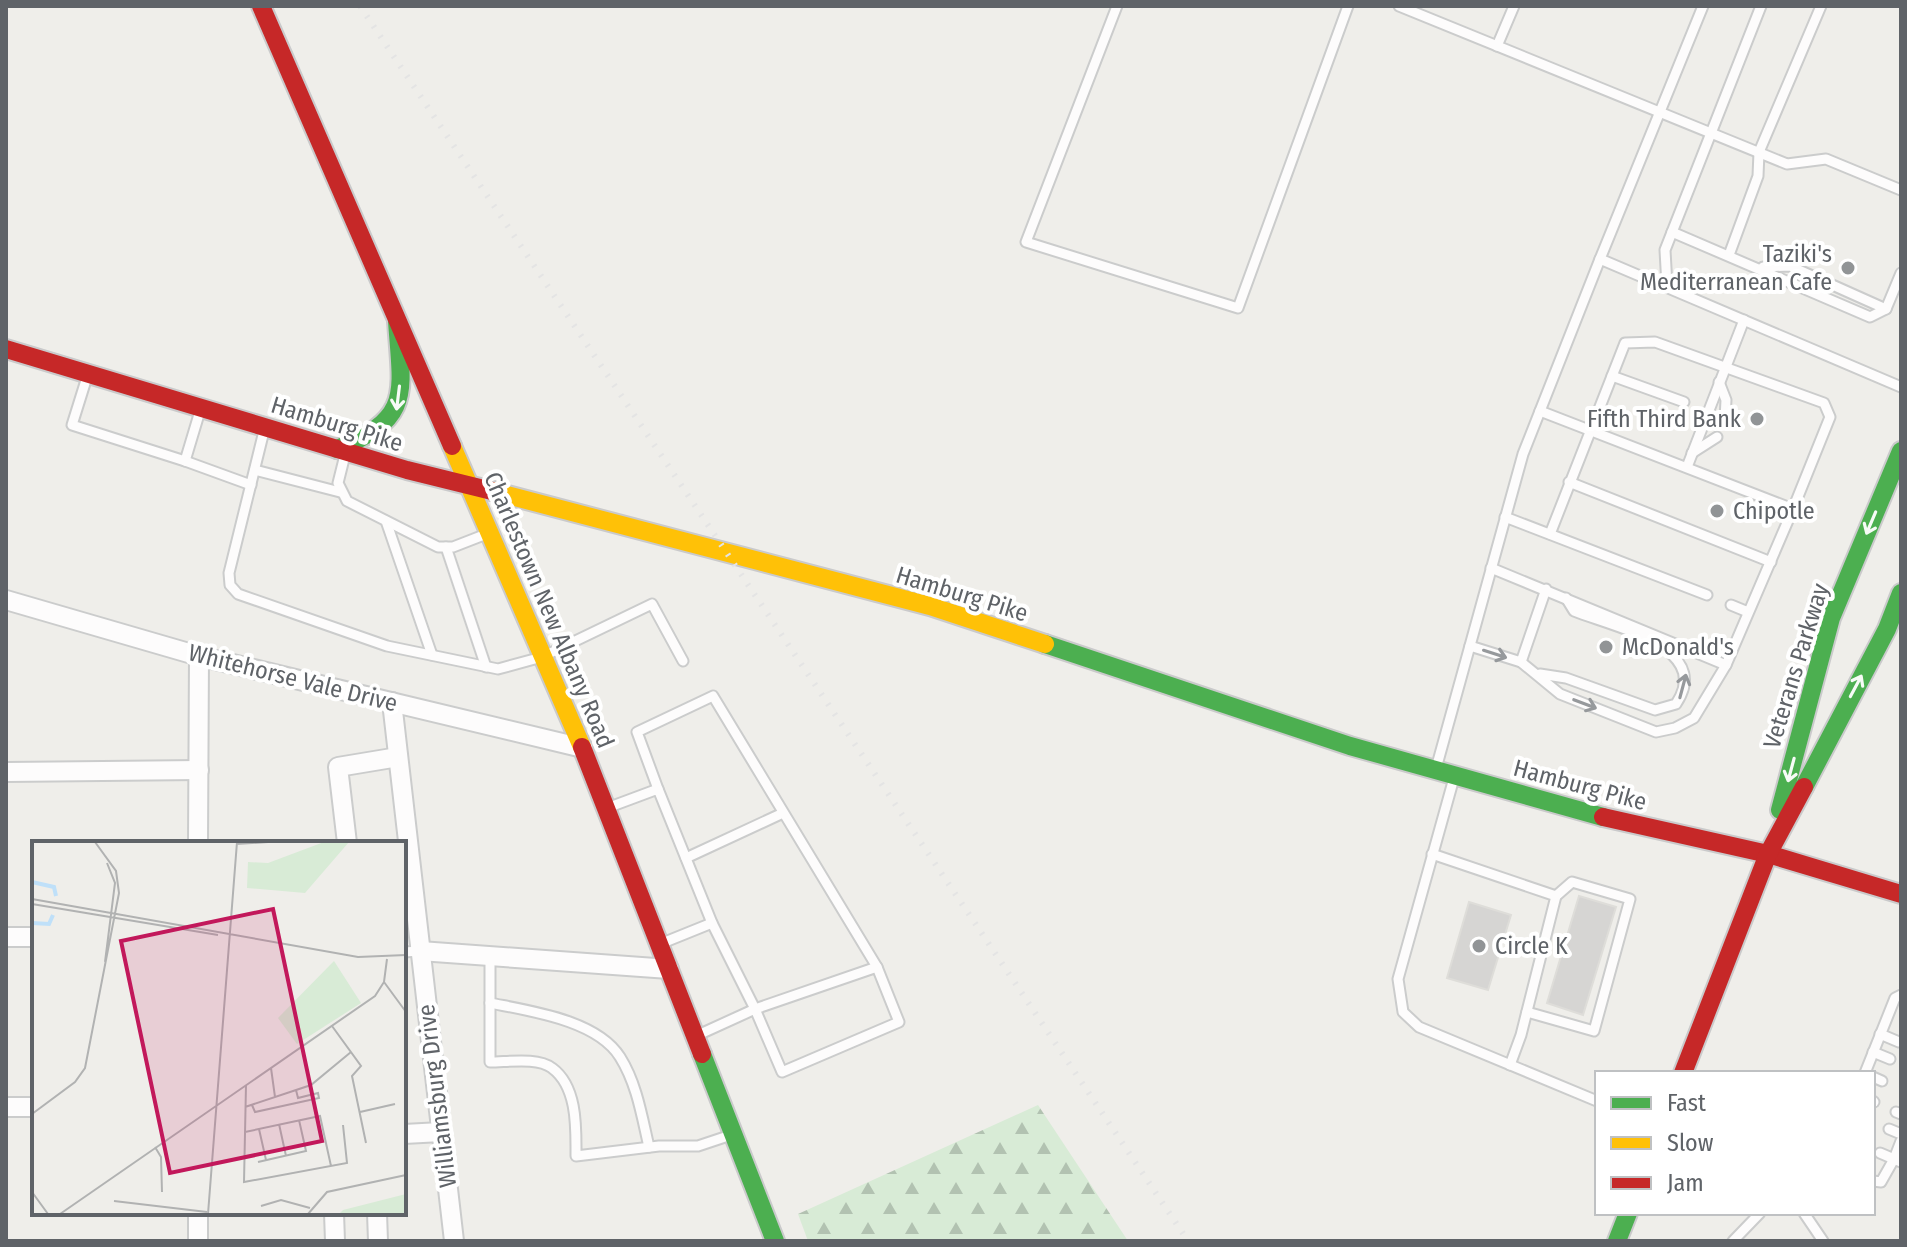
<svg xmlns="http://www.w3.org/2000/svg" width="1907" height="1247" viewBox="0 0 1907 1247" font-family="'Fira Sans Condensed',sans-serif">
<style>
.forest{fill:url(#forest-firs)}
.building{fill:#d6d5d3;stroke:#deddd9;stroke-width:2}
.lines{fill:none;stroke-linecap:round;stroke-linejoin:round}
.lane-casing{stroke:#cbcccc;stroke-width:13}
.street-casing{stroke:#cbcccc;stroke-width:22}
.fast-casing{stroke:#cacacb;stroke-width:22}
.slow-casing{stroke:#cacacb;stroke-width:22}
.jam-casing{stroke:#cacacb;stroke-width:22}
.lane{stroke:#fdfcfc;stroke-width:9}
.street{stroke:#fdfcfc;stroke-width:18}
.fast{stroke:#4caf50;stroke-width:18}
.slow{stroke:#ffc107;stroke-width:18}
.jam{stroke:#c62828;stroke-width:18}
.rail{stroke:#e4e4e4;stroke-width:6;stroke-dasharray:2 10;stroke-linecap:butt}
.oneway{stroke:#f6fbf6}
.oneway2{stroke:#96999c}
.poi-dot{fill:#919496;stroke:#fff;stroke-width:3}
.labels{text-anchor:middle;stroke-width:8;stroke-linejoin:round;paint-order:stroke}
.poi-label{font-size:24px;fill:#5f6368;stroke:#fff;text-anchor:start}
.street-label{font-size:24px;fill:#5f6368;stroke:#fff}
.inset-river{fill:none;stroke:#bfe0f9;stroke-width:4}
.inset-road{fill:none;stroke:#b1b2b2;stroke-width:2}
.view{fill:#c2185b;fill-opacity:0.15;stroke:#c2185b;stroke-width:4}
.inset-edge{fill:none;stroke:#5f6368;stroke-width:4}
</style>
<defs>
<pattern id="forest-firs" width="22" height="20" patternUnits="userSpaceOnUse" patternTransform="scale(2)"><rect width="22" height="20" fill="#d8ebd6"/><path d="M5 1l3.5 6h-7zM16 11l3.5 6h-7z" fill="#b2c2b1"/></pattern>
</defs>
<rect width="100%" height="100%" fill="#efeeea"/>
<!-- forest -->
<path class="forest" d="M1038,1105l90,136h-320l-10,-27z"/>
<!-- building -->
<g class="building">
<path d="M1579,896l37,11 -33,108 -36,-12z"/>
<path d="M1469,902l42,13 -23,75 -41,-12z"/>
</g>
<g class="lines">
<!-- lane casing -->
<g class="lane-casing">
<g id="lane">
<path d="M1117,6l-91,236 212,66 110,-302"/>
<path d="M1399,6l388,158 39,-5 75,31"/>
<path d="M1703,6l-103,253 301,128"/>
<path d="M1497,46l17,-40"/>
<path d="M1672,232l198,85 16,-8 15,-36"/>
<path d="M1729,255l29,-79 1,-24 62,-146"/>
<path d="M1763,267l27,-1 96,43"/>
<path d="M1667,286l-2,-36 96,-244"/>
<path d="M1612,376l72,26"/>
<path d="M87,377l-15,48 113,36 15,-50"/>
<path d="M1719,382l7,18 -1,19"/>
<path d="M1540,411l253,98 -67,156"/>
<path d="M264,431l-35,142 1,12 8,9 149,52 111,23 44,-12 110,-53 31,57"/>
<path d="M1692,453l25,-16"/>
<path d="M345,455l-7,28 9,18 91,46h15l36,-14"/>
<path d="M185,461l66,24"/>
<path d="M1687,467l57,-147"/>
<path d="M255,470l85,22"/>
<path d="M1569,482l202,80"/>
<path d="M1505,517l202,78"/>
<path d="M386,521l46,134"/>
<path d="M1550,534l75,-191 30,-1 169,61 6,14 -37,92"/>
<path d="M446,547l40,120"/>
<path d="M1731,605l17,7"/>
<path d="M1470,646l51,16 39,32 96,38 19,-4 19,-10 32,-53 -235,-97"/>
<path d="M1521,662l25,-73"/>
<path d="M1540,674l26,4 89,32 21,-6c38,-57 -62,-77 -102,-93l-8,-13"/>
<path d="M1437,765l86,-311 77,-195"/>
<path d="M1454,778l-56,201 5,33 16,15 178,74"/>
<path d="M658,789l-21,-57 76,-36 164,271"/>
<path d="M607,808l51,-19 54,134 -52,21"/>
<path d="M1432,854l124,42 -35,139 -11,30"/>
<path d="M686,858l97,-45"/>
<path d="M404,952l16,-1"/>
<path d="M490,956v106c18,0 48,-5 62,6 26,19 24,61 24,88l83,-10h39l33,-11"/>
<path d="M490,1003c40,8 107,17 130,54 17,27 22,60 29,90"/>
<path d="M1527,1012l67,19 36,-132 -58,-17 -16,14"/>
<path d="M1880,1034l19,8"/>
<path d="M698,1035l57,-26 27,63 117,-50 -22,-55 -122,42 -43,-86"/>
<path d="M1873,1052l17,7"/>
<path d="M1865,1073l30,-75 6,-3"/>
<path d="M1873,1077l9,4"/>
<path d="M1873,1101l1,1"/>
<path d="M1896,1112l5,2"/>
<path d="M1889,1129l12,5"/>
<path d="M1901,1141l-7,18 7,3"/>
<path d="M1873,1181l8,1 13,-23 -14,-6"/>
<path d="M1804,1213l19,28"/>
<path d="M1733,1241l27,-28"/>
</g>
</g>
<!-- street casing -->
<g class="street-casing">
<g id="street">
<path d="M6,600l193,56 384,92"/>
<path d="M392,702l62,539"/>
<path d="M6,772l193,-2"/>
<path d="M198,843l1,-187"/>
<path d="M347,843l-9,-76 60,-10"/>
<path d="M6,937h28"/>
<path d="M420,951l249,18"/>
<path d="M6,1107h28"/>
<path d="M404,1134l37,-2"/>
<path d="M334,1213l1,28"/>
<path d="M377,1213l1,28"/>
<path d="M198,1241v-28"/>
</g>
</g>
<!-- fast casing -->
<g class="fast-casing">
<g id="fast">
<path d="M337,449c76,-31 65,-55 60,-128"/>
<path d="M1045,644l305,102 253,71"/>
<path d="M1804,787l83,-158 14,-36"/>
<path d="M1780,810l51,-192 70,-167"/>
<path d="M702,1054l73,187"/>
<path d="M1617,1241l11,-28"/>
</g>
</g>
<!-- slow casing -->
<g class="slow-casing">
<g id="slow">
<path d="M452,446l130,301"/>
<path d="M492,491l438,115 115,38"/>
</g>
</g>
<!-- jam casing -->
<g class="jam-casing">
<g id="jam">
<path d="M261,6l191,440"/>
<path d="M6,349l401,121 85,21"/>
<path d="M582,747l120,307"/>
<path d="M1603,817l165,37 133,40"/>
<path d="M1683,1073l85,-219 36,-67"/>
</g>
</g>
<!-- lane -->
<use href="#lane" class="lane"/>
<!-- street -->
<use href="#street" class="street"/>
<!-- fast -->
<use href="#fast" class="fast"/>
<!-- slow -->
<use href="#slow" class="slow"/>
<!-- jam -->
<use href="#jam" class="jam"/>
<!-- rail -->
<path class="rail" d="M360,6l828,1235"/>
</g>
<!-- one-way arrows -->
<defs><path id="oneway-shaft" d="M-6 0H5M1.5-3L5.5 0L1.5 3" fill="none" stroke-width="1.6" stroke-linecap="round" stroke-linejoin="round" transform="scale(2)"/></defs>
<g class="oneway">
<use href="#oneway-shaft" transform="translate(398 398) rotate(97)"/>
<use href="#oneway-shaft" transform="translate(1871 523) rotate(113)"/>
<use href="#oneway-shaft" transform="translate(1856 686) rotate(-62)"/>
<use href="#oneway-shaft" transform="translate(1791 770) rotate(105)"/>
</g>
<g class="oneway2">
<use href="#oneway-shaft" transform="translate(1495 654) rotate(18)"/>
<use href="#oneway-shaft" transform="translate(1683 686) rotate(-75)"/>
<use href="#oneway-shaft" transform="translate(1585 704) rotate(21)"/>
</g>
<!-- markers -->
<g class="poi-dot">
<circle cx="1848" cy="268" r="8"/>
<circle cx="1757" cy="419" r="8"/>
<circle cx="1717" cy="511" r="8"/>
<circle cx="1606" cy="647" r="8"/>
<circle cx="1479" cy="946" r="8"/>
</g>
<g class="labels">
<!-- poi labels -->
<g class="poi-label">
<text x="1832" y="262" text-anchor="end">Taziki's<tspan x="1832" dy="28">Mediterranean Cafe</tspan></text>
<text x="1741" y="427" text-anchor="end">Fifth Third Bank</text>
<text x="1733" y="519">Chipotle</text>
<text x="1622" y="655">McDonald's</text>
<text x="1495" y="954">Circle K</text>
</g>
<!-- street labels -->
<g class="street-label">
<text transform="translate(337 424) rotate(17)" y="8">Hamburg Pike</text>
<text transform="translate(962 594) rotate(17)" y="8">Hamburg Pike</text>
<text transform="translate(549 610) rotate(67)" y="8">Charlestown New Albany Road</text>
<text transform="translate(1796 666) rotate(-73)" y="8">Veterans Parkway</text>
<text transform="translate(293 678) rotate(14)" y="8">Whitehorse Vale Drive</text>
<text transform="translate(1580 785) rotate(15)" y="8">Hamburg Pike</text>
<text transform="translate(437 1096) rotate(-97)" y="8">Williamsburg Drive</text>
</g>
</g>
<!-- overview -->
<g transform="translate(32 841)">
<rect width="374" height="374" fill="#efeeea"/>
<path d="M292,1h25l-44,51 -58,-5 1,-26 20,1zM374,353v20h-67l4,-4z" fill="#d8ebd6"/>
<path d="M302,120l27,42 -64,41 -19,-26z" fill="#d8ebd6"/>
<path class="inset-river" d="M0,41l22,5 2,9M0,82l17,1 4,-9"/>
<path class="inset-road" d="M204,3l32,-2M0,58l326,58 48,-2M0,63l186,31M73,121l10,-79 -8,-20M352,141l22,30M300,185l29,40 -9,10 14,67M239,227l4,29M214,244l-2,97 103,-19 -4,-38M220,264l3,7 64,-14 -1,-5 -20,5 -2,-8M213,266l66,-22 40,-33M328,271l35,-8M0,273l43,-32 10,-14 34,-175 -3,-22 -21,-29M247,283l7,32M227,288l7,31M213,291l75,-16 11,50M123,306l6,10 1,35M226,321l48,-11 -7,-31M0,351l16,22M82,360l93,11M229,365l20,-6 29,8M28,373l315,-218 9,-14 3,-23M176,373l29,-372M276,373l19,-22 79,-17"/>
<path class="view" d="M241,68l49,232 -152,32 -49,-232z"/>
<rect width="374" height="374" class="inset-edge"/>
</g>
<!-- border -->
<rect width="1907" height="1247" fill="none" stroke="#5f6368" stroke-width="16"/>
<!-- legend -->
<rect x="1595" y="1071" width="280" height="144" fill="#ffffff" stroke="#bfc1c3" stroke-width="2"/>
<rect x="1611" y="1097" width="40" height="12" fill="#4caf50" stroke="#bfc1c3" stroke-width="2"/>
<text x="1667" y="1111" font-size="24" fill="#5f6368">Fast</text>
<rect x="1611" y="1137" width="40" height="12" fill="#ffc107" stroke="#bfc1c3" stroke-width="2"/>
<text x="1667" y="1151" font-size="24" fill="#5f6368">Slow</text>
<rect x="1611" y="1177" width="40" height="12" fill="#c62828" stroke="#bfc1c3" stroke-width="2"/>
<text x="1667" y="1191" font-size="24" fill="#5f6368">Jam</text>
</svg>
